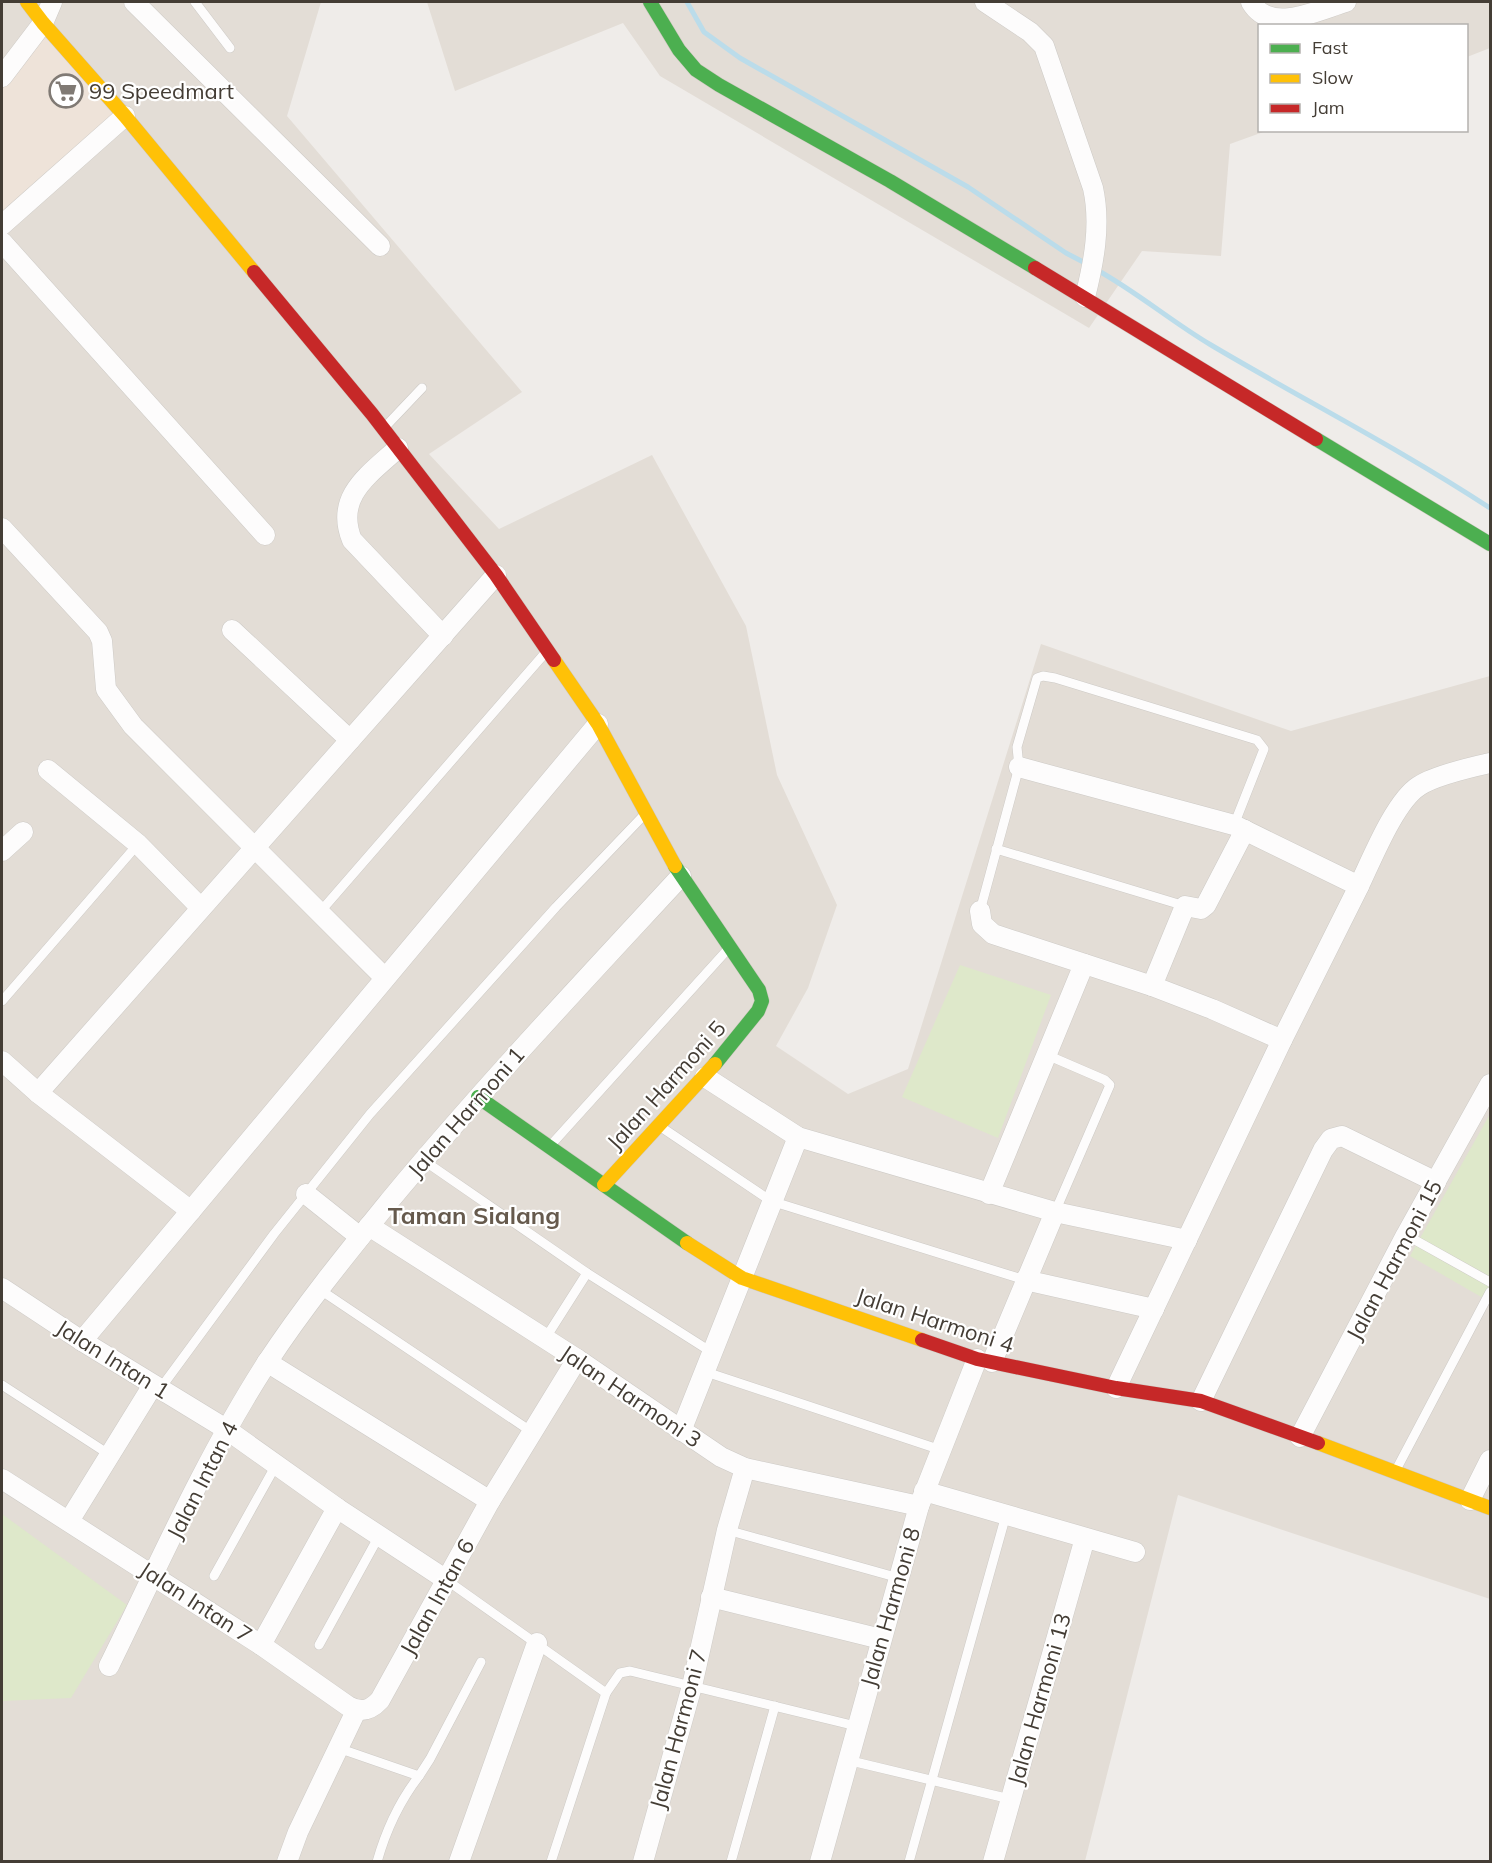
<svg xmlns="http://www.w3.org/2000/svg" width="1492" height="1863" viewBox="0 0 1492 1863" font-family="Mulish,sans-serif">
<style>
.residential{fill:#e3ddd6}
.commercial{fill:#eee3d9}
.green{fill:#dee8ca}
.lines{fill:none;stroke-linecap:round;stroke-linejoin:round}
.stream{stroke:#bbdcea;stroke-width:5}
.lane-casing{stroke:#cdcac6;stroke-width:10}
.street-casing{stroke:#cdcac6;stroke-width:21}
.fast-casing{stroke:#cec8c0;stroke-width:15}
.slow-casing{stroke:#cec8c0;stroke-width:15}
.jam-casing{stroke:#cec8c0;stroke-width:15}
.lane{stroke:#fdfcfc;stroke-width:9}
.street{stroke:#fdfcfc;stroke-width:20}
.fast{stroke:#4caf50;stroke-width:14}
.slow{stroke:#ffc107;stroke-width:14}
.jam{stroke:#c62828;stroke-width:14}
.labels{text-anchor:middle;stroke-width:4.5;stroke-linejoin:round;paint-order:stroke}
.poi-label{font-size:22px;fill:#443d35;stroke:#fff;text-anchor:start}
.street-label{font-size:22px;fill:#443d35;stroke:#fff}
.neighbourhood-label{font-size:24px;font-weight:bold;fill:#665a4d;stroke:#fff}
</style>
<rect width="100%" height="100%" fill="#efece9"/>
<!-- residential -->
<g class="residential">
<path d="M2,2h319l-34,114 235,276 -93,62 70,75 153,-74 94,171 31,149 60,130 -29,83 -32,58 72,48 60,-25 133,-425 250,87 199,-55v923l-312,-104 -93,366 -1083,1z"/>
<path d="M427,2h1063v46l-23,9 -1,-31h-206v104l6,1 -36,13 -9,112 -79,-5 -53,77 -429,-252 -37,-53 -168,68z"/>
</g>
<!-- commercial -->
<path class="commercial" d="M35,22l91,105 -124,109v-171z"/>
<!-- green -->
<g class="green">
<path d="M960,965l91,30 -53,143 -96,-41z"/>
<path d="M1490,1114v188l-80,-46z"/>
<path d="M2,1514l125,91 -56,93 -69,3z"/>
</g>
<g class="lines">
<!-- stream -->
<g class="stream">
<path d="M687,2l17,30 36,26 228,129 98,66 23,12"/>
<path d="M1097,270c40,22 75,52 114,75 93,55 189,104 279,163"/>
</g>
<!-- lane casing -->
<g class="lane-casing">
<g id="lane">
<path d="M195,2l35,46"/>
<path d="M385,427l37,-39"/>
<path d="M996,849l189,57"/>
<path d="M980,911l39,-144 -2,-20 20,-69 6,-2 12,2 202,62 7,9 -30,76"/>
<path d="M320,912l226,-260"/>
<path d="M2,1001l136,-157"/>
<path d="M1047,1055l58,25 5,5 -55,127"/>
<path d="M661,1127l110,74 254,79"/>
<path d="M550,1146l178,-197"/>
<path d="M423,1160l164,113 126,80"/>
<path d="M1406,1235l84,47"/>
<path d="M319,1289l213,143"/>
<path d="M545,1339l42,-66"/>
<path d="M706,1372l235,78"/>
<path d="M2,1385l108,70"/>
<path d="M160,1389l114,-155 96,-120 186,-207 89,-93"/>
<path d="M1396,1470l94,-178"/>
<path d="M727,1530l172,48"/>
<path d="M214,1576l62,-111"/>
<path d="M445,1579l161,114 14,-20 10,-2 226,55"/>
<path d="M319,1645l60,-109"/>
<path d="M338,1748l81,28 11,-17 51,-97"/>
<path d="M847,1760l163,39"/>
<path d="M377,1862c9,-32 22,-60 42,-86"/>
<path d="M551,1862l55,-169"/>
<path d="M731,1862l44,-156"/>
<path d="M909,1862l97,-347"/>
</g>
</g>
<!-- street casing -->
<g class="street-casing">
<g id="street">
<path d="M134,2l246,244"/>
<path d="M985,2l45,30 14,14 49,142c8,36 1,74 -8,109"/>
<path d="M1251,2c19,33 67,8 95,0"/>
<path d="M2,77l41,-54 9,-21"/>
<path d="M2,225l123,-109"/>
<path d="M2,242l263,293"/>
<path d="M398,448c-28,26 -64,48 -46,92l91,96"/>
<path d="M2,528l96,104 4,9 4,48 27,37 252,252"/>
<path d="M232,630l118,110"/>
<path d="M1019,767l215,58 125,61 -77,154 -166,348"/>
<path d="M48,770l90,74 63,64"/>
<path d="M2,851l21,-19"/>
<path d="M1359,886c13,-27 36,-85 60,-100 15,-10 53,-19 71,-23"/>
<path d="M980,911l2,13 11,10 159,52 60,23 70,31"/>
<path d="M1152,986l33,-80 16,3 5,-4 39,-75"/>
<path d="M2,1061l36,32 153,118"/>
<path d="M705,1077l93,60 257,75 132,28"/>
<path d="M38,1093l458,-518"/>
<path d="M306,1194l54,43"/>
<path d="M989,1194l95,-230"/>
<path d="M369,1226l208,133 144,98 24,11 174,38"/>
<path d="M1025,1280l129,29"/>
<path d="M2,1288l80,53 144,88 111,79"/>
<path d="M82,1341l516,-617"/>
<path d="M267,1362l223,139"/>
<path d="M992,1362l63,-150"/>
<path d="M1201,1401l122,-251 8,-11 11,-3 94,46"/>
<path d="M681,1431l117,-294"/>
<path d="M1300,1437l106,-202 84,-151"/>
<path d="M2,1479l259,166 87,61c13,7 22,5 32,-6l110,-199 87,-142"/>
<path d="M924,1491l211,61"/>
<path d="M1470,1500l20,-40"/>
<path d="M69,1521l84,-136"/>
<path d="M711,1597l170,42"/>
<path d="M261,1645l76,-137 108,71"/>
<path d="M109,1666c50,-102 96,-207 157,-302 38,-58 82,-112 125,-165 93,-112 192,-217 290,-323"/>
<path d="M287,1862l11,-30 58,-121"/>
<path d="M459,1862l78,-219"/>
<path d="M643,1862l49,-176 35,-156 18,-62"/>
<path d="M820,1862l99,-356 58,-147"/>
<path d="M993,1862l92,-324"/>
</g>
</g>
<!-- fast casing -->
<g class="fast-casing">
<g id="fast">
<path d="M650,2l29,48 17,20 23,15 171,96 145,87"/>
<path d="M1316,439l174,105"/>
<path d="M675,866l84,124 3,11 -4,10 -43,53"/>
<path d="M478,1097l209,146"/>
</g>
</g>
<!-- slow casing -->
<g class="slow-casing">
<g id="slow">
<path d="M27,2l16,21 82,93 129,156"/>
<path d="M554,660l44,64 77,142"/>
<path d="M604,1185l111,-121"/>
<path d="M687,1243l55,35 180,62"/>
<path d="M1318,1443l172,65"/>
</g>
</g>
<!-- jam casing -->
<g class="jam-casing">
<g id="jam">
<path d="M1035,268l281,171"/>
<path d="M254,272l118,142 124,161 58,85"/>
<path d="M922,1340l55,19 139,29 85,13 117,42"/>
</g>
</g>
<!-- lane -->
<use href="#lane" class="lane"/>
<!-- street -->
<use href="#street" class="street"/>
<!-- fast -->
<use href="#fast" class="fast"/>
<!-- slow -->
<use href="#slow" class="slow"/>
<!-- jam -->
<use href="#jam" class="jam"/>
</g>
<!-- icons -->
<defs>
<g id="supermarket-ring" transform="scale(1.725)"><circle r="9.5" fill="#fff" stroke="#807a74" stroke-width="1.5"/><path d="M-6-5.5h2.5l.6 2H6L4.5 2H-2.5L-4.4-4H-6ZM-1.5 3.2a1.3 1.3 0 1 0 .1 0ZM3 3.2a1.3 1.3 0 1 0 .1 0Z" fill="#807a74"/></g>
</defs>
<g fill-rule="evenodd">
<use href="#supermarket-ring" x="66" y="91"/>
</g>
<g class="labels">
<!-- poi labels -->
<g class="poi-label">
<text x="89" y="99">99 Speedmart</text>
</g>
<!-- street labels -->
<g class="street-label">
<text transform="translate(666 1085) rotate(-48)" y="8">Jalan Harmoni 5</text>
<text transform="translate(466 1112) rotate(-49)" y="8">Jalan Harmoni 1</text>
<text transform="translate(1394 1260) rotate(-62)" y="8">Jalan Harmoni 15</text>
<text transform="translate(935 1320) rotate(18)" y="8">Jalan Harmoni 4</text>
<text transform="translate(113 1359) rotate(32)" y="8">Jalan Intan 1</text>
<text transform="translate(631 1396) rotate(34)" y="8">Jalan Harmoni 3</text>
<text transform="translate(202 1480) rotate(-63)" y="8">Jalan Intan 4</text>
<text transform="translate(437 1597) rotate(-61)" y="8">Jalan Intan 6</text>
<text transform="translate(196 1602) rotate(33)" y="8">Jalan Intan 7</text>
<text transform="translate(890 1607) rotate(-74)" y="8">Jalan Harmoni 8</text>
<text transform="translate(1039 1699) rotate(-74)" y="8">Jalan Harmoni 13</text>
<text transform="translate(678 1729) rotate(-75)" y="8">Jalan Harmoni 7</text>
</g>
<!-- neighbourhood labels -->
<g class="neighbourhood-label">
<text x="474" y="1224">Taman Sialang</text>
</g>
</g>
<!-- border -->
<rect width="1492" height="1863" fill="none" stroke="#443d35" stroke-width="6"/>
<!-- legend -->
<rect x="1258" y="24" width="210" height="108" fill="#ffffff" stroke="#b4b1ae" stroke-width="1.5"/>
<rect x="1270" y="44" width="30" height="9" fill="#4caf50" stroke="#b4b1ae" stroke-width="1.5"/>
<text x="1312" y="54" font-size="18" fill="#443d35">Fast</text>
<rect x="1270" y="74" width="30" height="9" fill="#ffc107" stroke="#b4b1ae" stroke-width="1.5"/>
<text x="1312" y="84" font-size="18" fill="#443d35">Slow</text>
<rect x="1270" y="104" width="30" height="9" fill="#c62828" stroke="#b4b1ae" stroke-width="1.5"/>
<text x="1312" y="114" font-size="18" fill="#443d35">Jam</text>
</svg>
